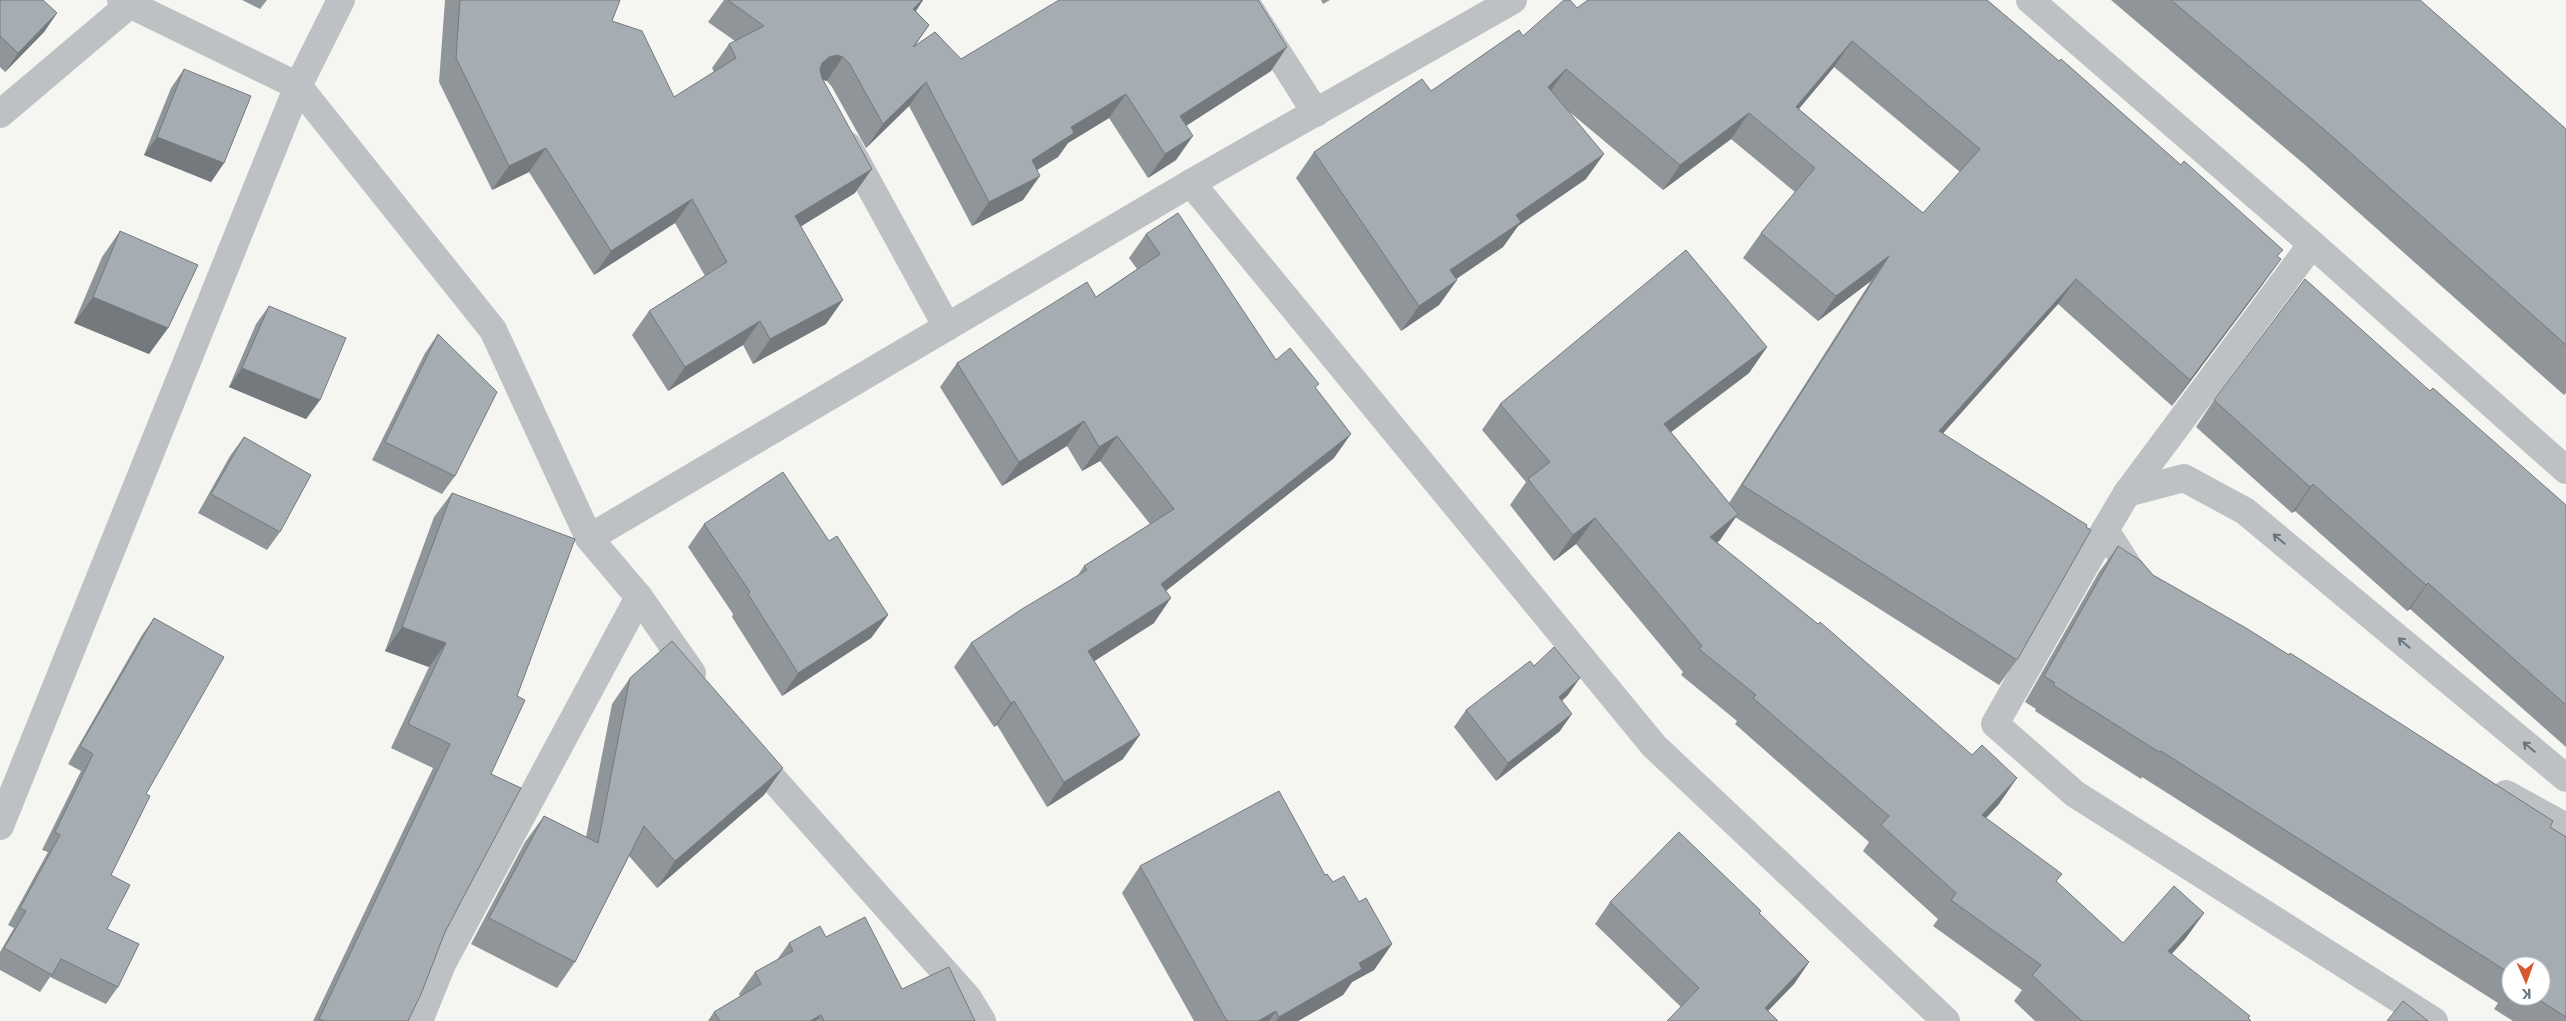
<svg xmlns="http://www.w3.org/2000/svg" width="2566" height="1021" viewBox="0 0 2566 1021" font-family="Commissioner,sans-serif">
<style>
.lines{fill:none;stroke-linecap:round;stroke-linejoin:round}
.minor{stroke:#bdc1c4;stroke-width:28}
.tertiary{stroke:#bdc1c4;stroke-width:28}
.wall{fill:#8f9599;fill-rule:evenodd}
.shaded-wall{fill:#74797d}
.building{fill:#a6adb2;stroke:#74797d;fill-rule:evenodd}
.oneway{stroke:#677581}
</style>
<rect width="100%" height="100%" fill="#f5f6f2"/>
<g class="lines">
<!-- minor -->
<g class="minor">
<path d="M1244,0l72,113"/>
<path d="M2030,0l282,244 254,226"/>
<path d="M0,114l130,-110"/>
<path d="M848,146l99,181"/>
<path d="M1191,183l463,563 292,275"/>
<path d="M2127,493l185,-249"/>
<path d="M2105,530l-110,194 80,70 359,227"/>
<path d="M589,538l602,-355 322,-183"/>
<path d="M2137,580l-32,-50 22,-37 57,-15 61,33 321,267"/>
<path d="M2506,794l60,33"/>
<path d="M419,1021l23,-57 197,-367"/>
</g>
<!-- tertiary -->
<g class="tertiary">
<path d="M121,0l177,86 195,244 96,208 50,59 53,76"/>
<path d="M749,752l219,246 14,23"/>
<path d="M0,826l298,-740 43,-86"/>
</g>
</g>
<!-- wall -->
<g class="wall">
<path d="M242,0h25l-7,9z"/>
<path d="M445,0h175l-8,21 62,76 40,-25 -2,-4 17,-24 6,-3 -27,-19 16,-22h199l-7,11 13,14 -14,21 46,13 310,12 -85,55 -10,34 -28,18 -39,-60 -41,25 -10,14 -21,13 -14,30 -51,26 -63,-120 -43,42 -34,-61 -5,-6 -4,-1 32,113 -54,33 25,98 -73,40 -10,-19 -75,46 -36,-56 17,-24 56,-35 -30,-53 -81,52 -65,-103 -37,18 -53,-108z"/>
<path d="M1321,0h9l-7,4z"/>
<path d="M1987,0l291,257 -15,27 -91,122 -114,-102 -115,129 74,227 -18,25 -264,-168 -15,23 -3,2 282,262 -13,14 137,125 81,-30 -19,26 -13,15 79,67h-216l-21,-20 8,-11 -89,-64 5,-7 -75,-68 6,-9 -134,-118 2,-3 -56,-46 2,-3 -107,-128 -22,17 -44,-56 16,-23 -44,-52 18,-26 267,-57 -18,26 -78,59 58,71 142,-222 -53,40 -75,-63 18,-25 34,-41 -64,-53 -68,51 -96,-80 19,69 -68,47 -15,21 -47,32 1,1 -18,25 -38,26 -105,-153 18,-26 117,-61 92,-55 54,-28zM1834,67l126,105 -37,41 -124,-104z"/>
<path d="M2111,0h309l146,129v264l-2,2 -260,-231z"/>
<path d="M0,1l57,12 -13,19 -39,40 -5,-5z"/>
<path d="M184,69l40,94 -13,19 -67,-27 27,-67z"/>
<path d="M120,231l48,97 -19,26 -75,-31 28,-66z"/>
<path d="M1146,234l130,126 39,28 19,70 -168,133 -12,32 -60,38 29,98 -76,48 -50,-82 -3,2 -40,-60 17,-24 107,-68 6,-9 66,-42 -50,-63 -18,10 -15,-25 -65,40 -62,-99 17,-24 139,-66 41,-28 -8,-11z"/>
<path d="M269,306l51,94 -14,19 -77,-32 27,-63z"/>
<path d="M438,334l17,142 -13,18 -70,-34 53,-107z"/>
<path d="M2430,391l136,114v242l-156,-138 -3,2 -112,-100 -3,2 -96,-86 18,-27z"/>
<path d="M244,437l36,95 -13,18 -69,-37 32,-57z"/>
<path d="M452,493l65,203 -26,78 -46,158 -37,89h-95l120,-253 -42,-20 38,-81 -44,-16 49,-134z"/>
<path d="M704,524l125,17 59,74 -17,23 -89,58 -50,-79 1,-3 -45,-67z"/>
<path d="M2118,546l35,29 413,262v184h-53l-19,-12 4,-6 -356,-226 -1,2 -106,-68 1,-2 -11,-7 74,-130zM2511,966l30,30h-30z"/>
<path d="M154,618l-8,176 -35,81 -4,54 11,58 -12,17 -56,-27 -10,15 -40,-22v-18l14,-24 -6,-3 40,-73 -6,-2 39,-79 -13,-7 74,-129z"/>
<path d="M1534,666l34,29 -6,6 -2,30 -64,50 -42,-54 12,-17z"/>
<path d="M630,678l134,117 -107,93 -28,-32 -54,106 -18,26 -86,-44 54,-102 19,-26 42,21 26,-133z"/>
<path d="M1140,866l185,9 8,7 26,20 33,42 -18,26 -22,12 -9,13 -45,26h-104l-72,-128z"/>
<path d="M1610,902l149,12 50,48 -15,22 -26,27 -87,-4 -86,-83z"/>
<path d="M826,937l76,52 73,32h-267l6,-9 26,-16 -1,-2 16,-22 22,-12 12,-17z"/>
</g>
<!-- shaded-wall -->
<g class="shaded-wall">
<path d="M922,0h1l-12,18 2,-9z"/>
<path d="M57,13l-13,19 -39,40 13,-19z"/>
<path d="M1852,41l-18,26 -55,65 17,-25z"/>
<path d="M1287,47l-16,24 -107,69 16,-24z"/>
<path d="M837,55l6,2 -16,24 -7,-2 -8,2 10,-18 7,-6z"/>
<path d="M1566,69l-18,26v-8z"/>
<path d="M926,82l-17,24 -43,42 17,-24z"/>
<path d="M1126,94l-17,24 -41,25 -10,14 -43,27 17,-24 39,-33z"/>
<path d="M1749,113l-18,26 -68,51 17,-25z"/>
<path d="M1193,136l-17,24 -28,18 17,-24z"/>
<path d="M157,137l67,26 -13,19 -67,-27z"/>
<path d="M546,148l-17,24 -37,18 17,-24z"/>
<path d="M1604,154l-18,25 -68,47 -15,21 -70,48 17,-25 66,-55z"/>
<path d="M872,169l-17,24 -76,47 16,-24z"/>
<path d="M1040,176l-17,24 -51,26 17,-24z"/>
<path d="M692,199l-17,24 -81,52 17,-24z"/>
<path d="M1889,256l-18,25 -53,40 18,-25z"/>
<path d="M2281,259l-18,25 -91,122 18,-26z"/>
<path d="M2076,279l-18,25 -136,153 17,-26z"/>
<path d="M1457,280l-18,25 -38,26 18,-25z"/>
<path d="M93,297l75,31 -19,26 -75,-31z"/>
<path d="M843,300l-17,24 -73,40 17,-25z"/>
<path d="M760,321l-17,24 -75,46 17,-24z"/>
<path d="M1767,347l-18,26 -103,78 18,-27z"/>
<path d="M242,368l78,32 -14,19 -77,-32z"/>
<path d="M1084,421l-17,25 -65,40 17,-24z"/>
<path d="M1351,434l-17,24 -190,150 17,-24z"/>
<path d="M1117,436l-17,25 -18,10 17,-24z"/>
<path d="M2313,484l-18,27 -3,2 18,-26z"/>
<path d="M1738,514l-18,26 -28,23 18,-26z"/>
<path d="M1595,518l-19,26 -22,17 19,-26z"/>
<path d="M2428,583l-18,26 -3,2 19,-26z"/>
<path d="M1171,598l-17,25 -83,53 17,-25z"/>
<path d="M888,615l-17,23 -89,58 16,-23z"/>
<path d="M402,627l44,16 -17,24 -44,-16z"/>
<path d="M1580,678l-12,17 -22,19 13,-17z"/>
<path d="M1014,701l-17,24 -3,2 17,-24z"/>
<path d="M1572,714l-12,17 -64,50 12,-18z"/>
<path d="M1140,735l-17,24 -76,48 17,-25z"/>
<path d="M783,768l-19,27 -107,93 18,-27z"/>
<path d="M2017,778l-18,26 -35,37 18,-26z"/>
<path d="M2204,913l-19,26 -35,38 18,-26z"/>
<path d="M1392,944l-18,26 -22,12 -9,13 -45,26h-22l3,-4 80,-54z"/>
<path d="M1809,962l-15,22 -36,37 7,-13z"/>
<path d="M1276,1011l-7,10h-11z"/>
<path d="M821,1015l-5,6h-6z"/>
</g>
<!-- building -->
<g class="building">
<path d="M1,0h42l14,13 -39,40 -18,-17v-35z"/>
<path d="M460,0h160l-8,21 30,10 32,66 62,-39 -7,-14 35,-18 -36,-26h194l-9,9 16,16 -16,22 22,-15 26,27 98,-59h199l29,47 -107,69 13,20 -28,18 -39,-60 -55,33 3,6 -42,27 8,16 -51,26 -63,-120 -43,42 -34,-61 -6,-6 -6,-2 -8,2 -7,6 -2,7 2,8 50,91 -77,47 48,84 -73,39 -10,-18 -75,46 -36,-56 78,-49 -35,-63 -81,52 -65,-103 -37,18 -53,-108z"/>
<path d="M1564,0h6l7,8 11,-8h399l72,61 2,-2 120,106 3,-4 99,89 -6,6 4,3 -91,121 -114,-101 -137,152 148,94 -1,2 5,3 -74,130 -275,-175 147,-229 -53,40 -75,-63 54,-65 -66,-55 -69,52 -114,-96 -18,18 56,67 -88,61 5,7 -71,48 7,10 -38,26 -105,-154 108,-73 9,12 88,-61 4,6zM1852,41l128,108 -57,64 -127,-106z"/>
<path d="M2171,0h249l39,34 107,95v216l-240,-214z"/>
<path d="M184,69l67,27 -27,67 -67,-26z"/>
<path d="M1178,213l98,147 14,-12 29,36 -4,3 36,47 -190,150 10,14 -83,53 52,84 -76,47 -50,-81 -3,2 -40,-60 51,-34 65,-39 -3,-4 90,-57 -57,-73 -18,11 -15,-26 -65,41 -62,-99 130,-81 9,15 64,-43 -14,-20z"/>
<path d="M120,231l78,34 -30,63 -75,-31z"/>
<path d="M1686,250l81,97 -103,77 74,90 -28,23 108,87 2,-2 152,133 10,-10 35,33 -35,37 80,59 -6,7 67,62 51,-57 30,27 -36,38 82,65 -2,2 3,3h-169l-50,-46 9,-10 -90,-65 5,-7 -75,-68 8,-9 -136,-118 3,-3 -57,-46 3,-3 -107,-128 -22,17 -45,-56 22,-17 -50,-58z"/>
<path d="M2305,279l125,112 3,-3 133,117v200l-138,-122 -2,2 -113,-101 -3,3 -96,-87z"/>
<path d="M269,306l77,32 -26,62 -78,-32z"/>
<path d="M438,334l59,58 -42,84 -70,-34z"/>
<path d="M244,437l67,38 -31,57 -69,-38z"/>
<path d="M783,472l46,69 8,-5 51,79 -90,58 -50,-79 2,-2 -46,-68z"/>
<path d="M452,493l123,46 -58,157 8,4 -34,74 30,14 -76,144 -24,62 -13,27h-83l-6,-2 131,-275 -42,-20 38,-81 -44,-16z"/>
<path d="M2118,546l23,15 12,14 93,53 43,27 1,-2 263,168 -3,6 16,10v180l-33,-21h8v-30h-30v8l-350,-223 -2,1 -106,-67 2,-2 -11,-7z"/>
<path d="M154,618l70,39 -78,137 4,2 -39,79 19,10 -23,44 32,15 -21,43 -57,-28 -9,16 -48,-27 22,-37 -6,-3 40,-73 -5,-3 38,-78 -13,-8z"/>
<path d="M672,641l111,127 -108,93 -31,-35 -69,136 -86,-44 55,-102 54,27 32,-165z"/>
<path d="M1554,647l26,31 -21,19 13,17 -64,49 -42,-53 64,-49 4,5z"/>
<path d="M1279,791l46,84 2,-1 6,8 11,-6 15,26 7,-4 26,46 -33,19 3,6 -83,48 -3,-6 -18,10h-31l-87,-155z"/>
<path d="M1679,832l82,79 -2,2 50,49 -44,46 13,13h-111l32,-33 -89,-86z"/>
<path d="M865,917l37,72 47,-22 26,54h-151l-3,-6 -11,6h-90l-6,-9 47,-28 -6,-12 38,-21 -4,-8 31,-17 6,11z"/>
<path d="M2403,1001l25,20h-41z"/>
</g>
<!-- one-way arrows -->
<defs><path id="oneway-shaft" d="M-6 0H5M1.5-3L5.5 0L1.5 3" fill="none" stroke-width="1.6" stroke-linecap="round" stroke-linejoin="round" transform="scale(1.25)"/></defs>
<g class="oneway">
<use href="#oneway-shaft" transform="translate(2279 539) rotate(-140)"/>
<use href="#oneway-shaft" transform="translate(2404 643) rotate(-140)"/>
<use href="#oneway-shaft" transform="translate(2529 747) rotate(-140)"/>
</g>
<!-- north arrow -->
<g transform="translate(2526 981) rotate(178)"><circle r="24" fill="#ffffff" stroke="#c2c8cd"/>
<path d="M0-4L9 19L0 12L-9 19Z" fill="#d75931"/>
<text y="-8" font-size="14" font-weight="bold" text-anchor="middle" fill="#677581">K</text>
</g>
</svg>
